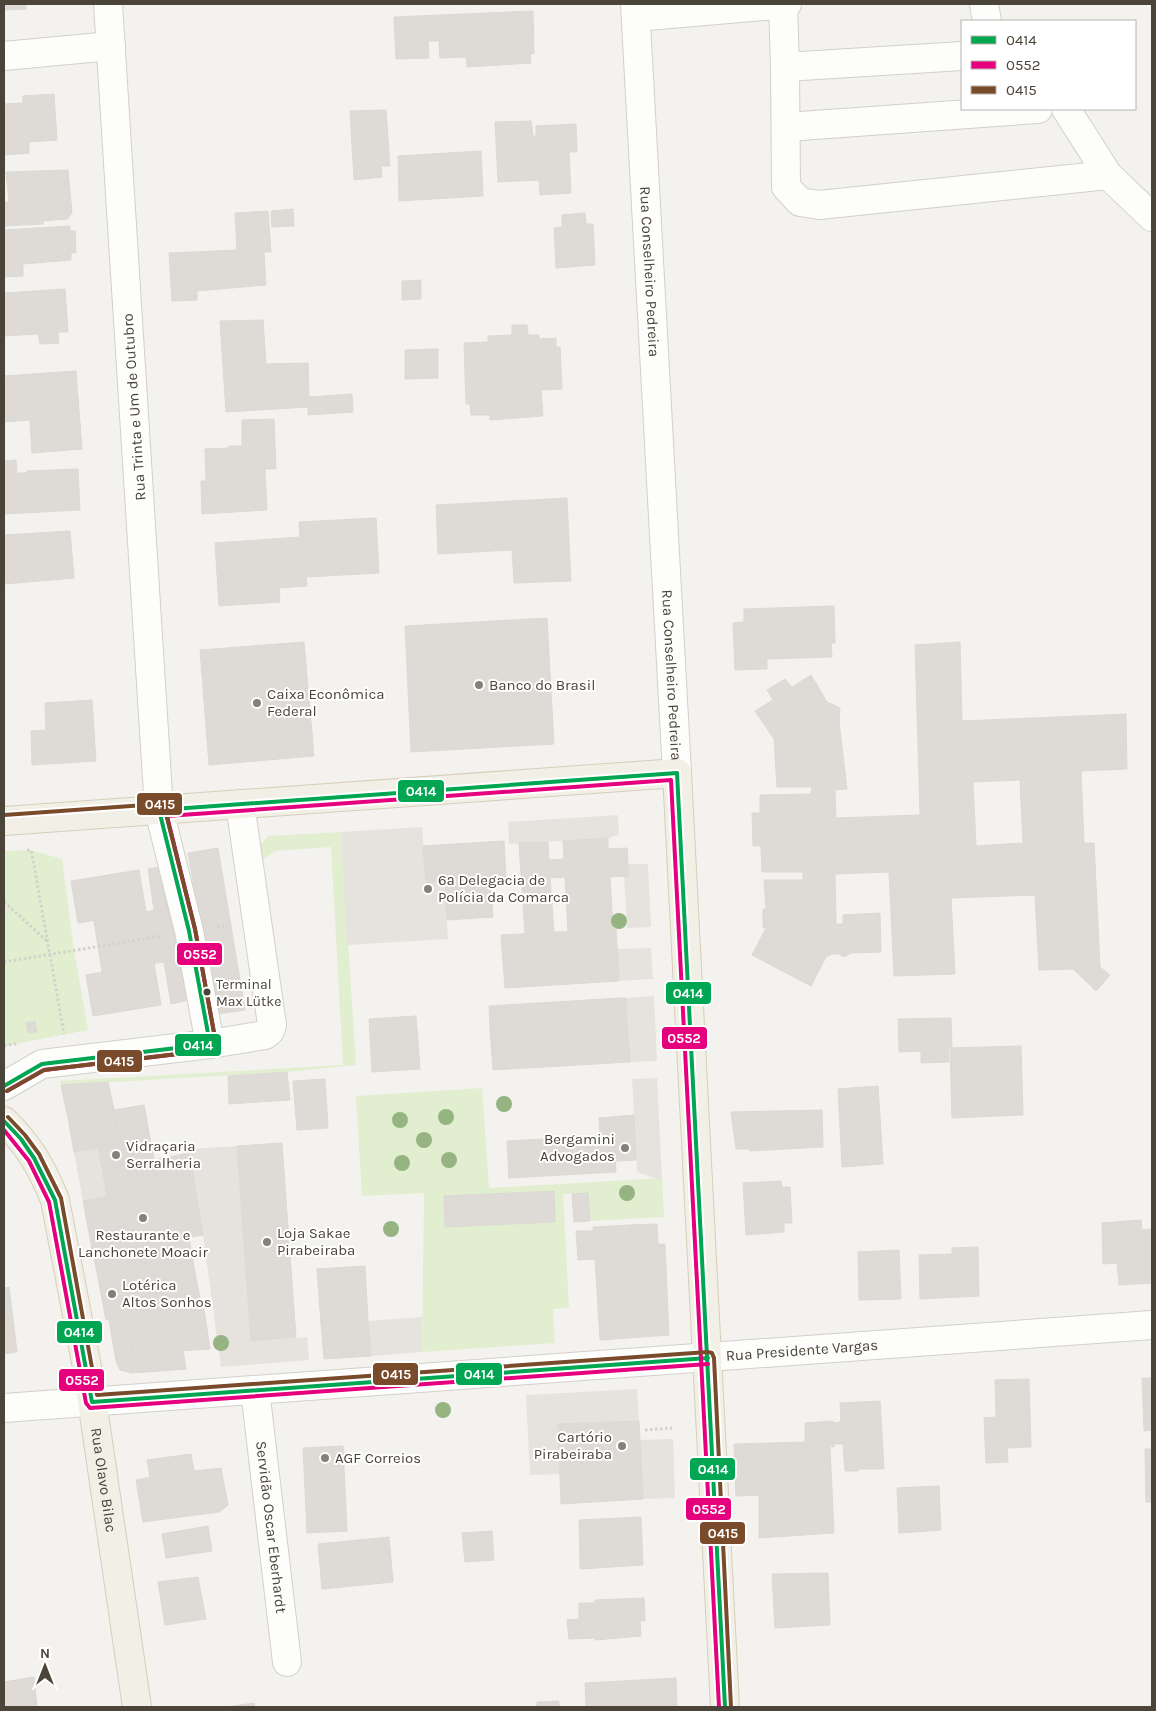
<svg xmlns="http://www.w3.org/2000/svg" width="1156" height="1711" viewBox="0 0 1156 1711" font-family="Karla,sans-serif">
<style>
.green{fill:#e1eecf}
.parking{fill:#e6e3df}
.building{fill:#dedbd6;stroke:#dcd9d4;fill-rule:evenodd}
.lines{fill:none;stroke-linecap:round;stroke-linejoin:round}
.minor-casing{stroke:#d2d0cb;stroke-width:30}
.major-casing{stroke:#d6cebb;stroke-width:30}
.path{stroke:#d3d2cc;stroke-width:3;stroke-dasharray:2.5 2.5;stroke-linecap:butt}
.minor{stroke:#fdfdfc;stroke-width:28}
.major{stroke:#f2efe6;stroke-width:28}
.bus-1-casing{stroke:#fff;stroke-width:8}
.bus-2-casing{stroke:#fff;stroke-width:8}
.bus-3-casing{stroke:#fff;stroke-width:8}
.bus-1{stroke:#00a651;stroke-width:4}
.bus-2{stroke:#e5007d;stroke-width:4}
.bus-3{stroke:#7a4b2a;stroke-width:4}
.tree{fill:#96b382}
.poi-dot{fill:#868178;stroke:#fff;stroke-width:2}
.bus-dot{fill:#4b4439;stroke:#fff;stroke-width:2}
.labels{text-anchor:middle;stroke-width:4;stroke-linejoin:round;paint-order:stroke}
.bus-label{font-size:14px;fill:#4b4439;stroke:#fff;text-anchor:start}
.street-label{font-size:15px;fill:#4b4439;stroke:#fff}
.poi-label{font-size:15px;fill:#4b4439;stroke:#fff;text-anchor:start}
.line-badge{stroke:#fff;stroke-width:2}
.badge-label{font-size:14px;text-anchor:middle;font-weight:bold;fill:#fff}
</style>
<rect width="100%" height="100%" fill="#f4f2ee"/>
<!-- green -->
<g class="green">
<path d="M341,832l15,233 -69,7 -226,13 -1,-4 283,-16 -12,-218 -56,4 -20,14v-14l13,-15z"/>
<path d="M31,850l31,9 12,91 14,80 -84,16v-195z"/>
<path d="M482,1088l7,100 173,-10 2,39 -74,4 -2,-28 -25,1 6,114 -16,1 2,34 -133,9 2,-159 -62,3 -6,-100z"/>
</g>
<!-- parking -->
<g class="parking">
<path d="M618,815l1,20 -11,3 -99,6 -1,-22z"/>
<path d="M422,827l4,55 19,-1 3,58 -101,6 -6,-113z"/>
<path d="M628,864h20l3,63 -24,1 -3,-52 5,-1z"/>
<path d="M651,948l2,31 -34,2 -2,-32z"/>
<path d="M654,996l3,65 -27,1 -4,-64z"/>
<path d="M657,1078l5,100 -6,1 -19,-7 -5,-93z"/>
<path d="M237,1146l15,195 55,-4 2,23 -88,7 -18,-132 -15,-86z"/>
<path d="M98,1147l9,50 -24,4 -9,-49z"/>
<path d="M422,1317v35l-51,4 -3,-35z"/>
<path d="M637,1389l2,32 -81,3 2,50 -30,1 -4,-80z"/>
<path d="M673,1439l2,59 -32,1 -3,-59z"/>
</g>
<!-- building -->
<g class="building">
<path d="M4,4h22v5l-22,1z"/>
<path d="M533,11l1,43h-4l1,9 -64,4 -1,-10 -26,1 -1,-17h-11l1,17 -33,1 -2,-42z"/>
<path d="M54,94l3,46 -28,2v11l-25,2v-51l19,-1v-7z"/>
<path d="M386,110l4,56h-9l1,11 -28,3 -4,-69z"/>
<path d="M531,121l2,15h3v-10l40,-2 1,28h-8l2,41 -31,2 -1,-15 -41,2 -3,-60z"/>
<path d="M481,151l2,45 -84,5 -1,-45z"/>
<path d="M68,170l4,43 -5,6 -24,2v3l-39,2v-24h5l-3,-30z"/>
<path d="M293,209l1,17 -22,1 -1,-16z"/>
<path d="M268,211l3,41h-7l2,33 -69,6v9l-25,1 -3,-48 68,-3 -2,-37z"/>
<path d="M585,213l1,11h7l2,41 -39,3 -2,-40 8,-1v-12z"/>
<path d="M70,226v5h5l1,22h-5v7l-48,4v12l-19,1v-47z"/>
<path d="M421,280v19l-19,1v-19z"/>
<path d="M65,289l3,43h-10l1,11 -19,1 -2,-10 -34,2v-43z"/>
<path d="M263,320l3,44 42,-1 1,34 43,-3 1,18 -45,3v-8l-82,5 -6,-91z"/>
<path d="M512,325h15l1,10h11v4l17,-1v9h4l2,42 -21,1 2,26 -53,4v-5h-19l-1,-11h-4l-2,-61 24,-1v-6l24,-1z"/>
<path d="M438,349v29l-33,1v-29z"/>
<path d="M76,371l6,78 -50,4 -2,-33 -26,2v-46z"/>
<path d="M274,419l2,50h-11l2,41 -65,4 -1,-33h5l-1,-32 24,-1v-2h13v-26z"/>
<path d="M16,460l1,13h10v-2l51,-2 2,41 -76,4v-53z"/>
<path d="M567,498l4,83 -57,2 -2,-33 -74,4 -2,-49z"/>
<path d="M376,518l3,55 -73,4 1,9 -28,2 1,14 -61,4 -4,-63 85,-6 -1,-15z"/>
<path d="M70,531l4,47 -70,6v-49z"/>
<path d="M834,606l1,37h-4l1,14 -65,2v10l-32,1 -2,-47 11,-1v-13z"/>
<path d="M547,618l7,126 -143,8 -6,-126z"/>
<path d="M304,642l10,114 -105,9 -9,-115z"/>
<path d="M960,642l2,79 164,-7 1,55 -46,2 3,72h10l6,124 10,8 -14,16 -23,-22 -34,1 -4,-75 -84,3 4,76 -61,2 -5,-104 -54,2 1,50h7v-9l37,-2 1,39 -30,1 -7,4 -5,-3h-7l-6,3 -15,29 -59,-31 14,-27 -3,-1v-18h3l-2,-29h39v-8h-41l-1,-26h-8l-1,-33h8v-18l51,-1 1,-7h-35l-3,-48 -19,-28 18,-11 -6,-10 18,-11 7,8 19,-12 16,27 13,6 -1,13 8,68 -12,1 1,28 84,-3 -5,-170zM1020,780l3,63 -47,3 -3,-64z"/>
<path d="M92,700l4,61 -64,4 -1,-34 15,-1 -1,-27z"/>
<path d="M608,838v11l19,-1 1,16 1,12 -19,1 3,52 -45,3 -3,-55 -15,1 4,55 -29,2 -6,-92 29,-1 1,18 15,-1 -1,-18z"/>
<path d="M504,841l2,37 -16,1 3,38 -46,3 -2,-39 -19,2 -3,-37z"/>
<path d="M218,848l27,162 -29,4 -34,-55 -80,13 -8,-51 78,-14 1,6 25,-4 -10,-56z"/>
<path d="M165,866l7,41 -18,3 -6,-41z"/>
<path d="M139,870l7,42 -68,11 -7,-42z"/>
<path d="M616,929l3,52 -114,7 -4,-53z"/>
<path d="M182,959l6,41 -17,4 -7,-42z"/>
<path d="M154,963l7,42 -68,11 -7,-41z"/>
<path d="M620,998h6l1,22 -137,8 -1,-22z"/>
<path d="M416,1016l4,53 -48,3 -3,-53z"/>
<path d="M951,1018l1,29 -4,1 1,14 -28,1v-12l-22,1 -1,-33z"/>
<path d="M627,1020l3,42 -137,8 -3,-42z"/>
<path d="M35,1021l2,11 -9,1 -2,-10z"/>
<path d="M1021,1046l2,69 -71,3 -2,-70z"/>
<path d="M287,1072l3,28 -61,4 -1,-28z"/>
<path d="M325,1079l3,49 -31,2 -4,-49z"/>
<path d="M108,1082l6,28 -46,8 -7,-33z"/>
<path d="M878,1086l5,78 -41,3 -4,-78z"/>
<path d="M144,1105l10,55 -20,3 -4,-21 -11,2 -5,-34z"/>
<path d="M114,1110l5,34 -45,8 -6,-34z"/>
<path d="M822,1110l1,37 -73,4v-2h-14l-5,-37z"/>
<path d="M634,1115l2,45 -20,1 -2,-26 -14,1 -1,-18z"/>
<path d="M614,1135l2,37 -107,6 -2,-37z"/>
<path d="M130,1142l4,21 -32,5 -4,-21z"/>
<path d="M282,1143l14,194 -45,4 -14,-195z"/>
<path d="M189,1153l5,29 -35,6 -5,-28z"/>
<path d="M154,1160l5,28 -52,9 -5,-29z"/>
<path d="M781,1181l1,6h8l2,36h-8v9l-38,3 -3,-52z"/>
<path d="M194,1182l9,53 -110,19 -10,-53z"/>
<path d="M554,1191l1,31 -110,5 -1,-31z"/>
<path d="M588,1193l2,28 -16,1 -2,-28z"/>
<path d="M1141,1220l1,10 10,-1v54l-33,2 -2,-22 -14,1 -1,-41z"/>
<path d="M657,1224l1,21 -27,1 -2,-21z"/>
<path d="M629,1225l2,21 34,-2 4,91 -69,5 -7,-113z"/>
<path d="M576,1231h17l2,28 -17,1z"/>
<path d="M189,1238l4,23 -95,17 -5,-24z"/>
<path d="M978,1247l1,49 -59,3 -1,-44 33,-1v-6z"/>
<path d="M899,1250l2,49 -42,1 -1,-48z"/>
<path d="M193,1261l8,43 -95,16 -8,-42z"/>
<path d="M365,1266l3,55 -47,3 -4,-55z"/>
<path d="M9,1287l8,65 -13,2v-66z"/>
<path d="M203,1303l7,46 -77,5 -6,-38z"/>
<path d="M127,1316l6,38 50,-3 3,18 -54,4 -12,-3 -4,-9 -7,-41z"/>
<path d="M368,1321l3,35 -47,3 -3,-35z"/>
<path d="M1142,1378h10v52l-8,1z"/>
<path d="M1029,1379l2,68 -24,1 1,14 -22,1 -2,-45 12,-1 -1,-37z"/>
<path d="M880,1401l4,68h-26l1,2h-14l-2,-27h-9l-1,-21 8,-1 -1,-19z"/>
<path d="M639,1421l4,78 -82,5 -3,-80z"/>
<path d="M833,1421l1,26 -4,-1 4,87 -75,5v-43l-23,1 -2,-52 71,-2v-19z"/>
<path d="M343,1446l4,85 -40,2 -4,-85z"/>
<path d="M1145,1449h7v53h-6z"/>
<path d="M191,1454l3,17 27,-3 7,37 -9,7 -76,10 -7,-42 14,-3 -3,-17z"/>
<path d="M939,1486l2,44 -42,3 -2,-45z"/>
<path d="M641,1517l2,48 -63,4 -1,-49z"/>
<path d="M208,1526l4,25 -46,7 -4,-24z"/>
<path d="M492,1531l2,29 -29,2 -3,-29z"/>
<path d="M389,1537l4,45 -71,7 -4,-45z"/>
<path d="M828,1573l2,52 -55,3 -3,-54z"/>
<path d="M198,1577l8,42 -41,6 -7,-43z"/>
<path d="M644,1598l1,23h-5l1,15 -46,4v-2l-26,1 -2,-19 12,-1v-16h16v-3z"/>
<path d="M34,1677l3,30h-33v-25z"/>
<path d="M676,1678l1,29h-91l-1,-24z"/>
<path d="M559,1701v6h-22v-5z"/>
<path d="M254,1703l1,4h-29z"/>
</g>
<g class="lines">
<!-- minor casing -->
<g class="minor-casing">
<g id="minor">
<path id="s1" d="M635,4l42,769"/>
<path d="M783,4l2,63 1,120 14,15 19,3 289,-30"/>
<path d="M984,4l3,17"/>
<path d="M636,17l151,-13"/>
<path d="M4,56l107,-10"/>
<path d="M785,67l177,-11"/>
<path d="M1066,109l42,66 44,42"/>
<path d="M786,127l252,-18"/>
<path d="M210,1044l55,-9 5,-4 2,-6 -32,-221"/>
<path d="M4,1086l38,-22 168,-20 -21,-113 -30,-121 -51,-806"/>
<path id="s2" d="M255,1390l32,272"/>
<path id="s3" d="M4,1408l1148,-83"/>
</g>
</g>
<!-- major casing -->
<g class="major-casing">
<g id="major">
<path d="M4,821l673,-48 48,934"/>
<path id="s4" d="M4,1121c25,24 38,47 51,79l32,167 50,340"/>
</g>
</g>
<!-- path -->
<g class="path">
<path d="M27,850h4l2,10 31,174"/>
<path d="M4,902l43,39"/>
<path d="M217,927l7,-1"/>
<path d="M4,962l157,-26"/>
<path d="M4,1046l15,-3"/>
<path d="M645,1430l27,-2"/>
</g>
<!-- minor -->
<use href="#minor" class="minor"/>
<!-- major -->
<use href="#major" class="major"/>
<!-- bus-1 casing -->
<g class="bus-1-casing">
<g id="bus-1">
<path d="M4,1086l38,-22 168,-20 -21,-113 -30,-121 518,-37 48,934"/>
<path d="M4,1121l17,18 13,19 21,42 37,202 616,-44"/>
</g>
</g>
<!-- bus-2 casing -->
<g class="bus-2-casing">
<g id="bus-2">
<path d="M7,1091l37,-21 167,-20 5,-3v-4l-21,-114 -28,-113 504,-36 48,927"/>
<path d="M4,1130l25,31 20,41 37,201 4,5 618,-44"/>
</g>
</g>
<!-- bus-3 casing -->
<g class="bus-3-casing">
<g id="bus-3">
<path d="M4,815l155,-11 5,2 31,123 21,115 -1,4 -4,2 -167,20 -37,21"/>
<path d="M8,1117l17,18 14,19 22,44 36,197 611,-43 4,1 2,5 17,349"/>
</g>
</g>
<!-- bus-1 -->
<use href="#bus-1" class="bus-1"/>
<!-- bus-2 -->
<use href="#bus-2" class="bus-2"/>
<!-- bus-3 -->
<use href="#bus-3" class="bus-3"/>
</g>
<!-- trees -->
<g class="tree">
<circle cx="619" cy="921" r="8"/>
<circle cx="504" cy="1104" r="8"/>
<circle cx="446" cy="1117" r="8"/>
<circle cx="400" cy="1120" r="8"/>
<circle cx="424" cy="1140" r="8"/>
<circle cx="449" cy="1160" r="8"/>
<circle cx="402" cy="1163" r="8"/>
<circle cx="627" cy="1193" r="8"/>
<circle cx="391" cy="1229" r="8"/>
<circle cx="221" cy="1343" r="8"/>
<circle cx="443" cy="1410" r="8"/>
</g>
<!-- markers -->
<g class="poi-dot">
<circle cx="479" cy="685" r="5"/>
<circle cx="257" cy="703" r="5"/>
<circle cx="428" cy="889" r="5"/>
<circle cx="625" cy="1148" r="5"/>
<circle cx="116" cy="1155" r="5"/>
<circle cx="143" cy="1218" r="5"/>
<circle cx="267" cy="1242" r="5"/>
<circle cx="112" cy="1294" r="5"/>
<circle cx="622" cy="1446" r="5"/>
<circle cx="325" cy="1458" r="5"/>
</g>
<circle class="bus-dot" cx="207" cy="992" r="4.5"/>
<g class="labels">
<!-- bus labels -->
<g class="bus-label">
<text x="216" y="989">Terminal<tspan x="216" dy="17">Max Lütke</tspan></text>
</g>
<!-- street labels -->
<g class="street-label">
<text dy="5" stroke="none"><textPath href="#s1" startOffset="268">Rua Conselheiro Pedreira</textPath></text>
<text transform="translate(134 407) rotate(-94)" y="5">Rua Trinta e Um de Outubro</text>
<text dy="5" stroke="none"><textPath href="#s1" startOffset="672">Rua Conselheiro Pedreira</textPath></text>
<text dy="5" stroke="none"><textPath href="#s3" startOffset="800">Rua Presidente Vargas</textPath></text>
<text dy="5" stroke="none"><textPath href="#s4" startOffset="379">Rua Olavo Bilac</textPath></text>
<text dy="5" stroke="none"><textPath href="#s2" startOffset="138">Servidão Oscar Eberhardt</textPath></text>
</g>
<!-- poi labels -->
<g class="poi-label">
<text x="489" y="690">Banco do Brasil</text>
<text x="267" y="699">Caixa Econômica<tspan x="267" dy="17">Federal</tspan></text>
<text x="438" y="885">6ª Delegacia de<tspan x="438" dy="17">Polícia da Comarca</tspan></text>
<text x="615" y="1144" text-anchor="end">Bergamini<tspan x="615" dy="17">Advogados</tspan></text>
<text x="126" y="1151">Vidraçaria<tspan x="126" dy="17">Serralheria</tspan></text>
<text x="277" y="1238">Loja Sakae<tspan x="277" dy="17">Pirabeiraba</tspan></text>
<text x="143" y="1240" text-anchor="middle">Restaurante e<tspan x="143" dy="17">Lanchonete Moacir</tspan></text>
<text x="122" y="1290">Lotérica<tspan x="122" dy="17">Altos Sonhos</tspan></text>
<text x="612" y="1442" text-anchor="end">Cartório<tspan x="612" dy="17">Pirabeiraba</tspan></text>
<text x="335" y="1463">AGF Correios</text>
</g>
</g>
<g class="line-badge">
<rect x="397" y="779" width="48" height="24" rx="5" fill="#00a651"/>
<rect x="136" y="792" width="47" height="24" rx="5" fill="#7a4b2a"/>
<rect x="176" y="942" width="47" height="24" rx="5" fill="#e5007d"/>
<rect x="665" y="981" width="47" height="24" rx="5" fill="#00a651"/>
<rect x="661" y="1026" width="47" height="24" rx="5" fill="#e5007d"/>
<rect x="174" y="1033" width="48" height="24" rx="5" fill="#00a651"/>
<rect x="96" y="1049" width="47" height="24" rx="5" fill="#7a4b2a"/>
<rect x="56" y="1320" width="47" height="24" rx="5" fill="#00a651"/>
<rect x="372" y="1362" width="47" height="24" rx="5" fill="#7a4b2a"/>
<rect x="455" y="1362" width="48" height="24" rx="5" fill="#00a651"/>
<rect x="58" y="1368" width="47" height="24" rx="5" fill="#e5007d"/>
<rect x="689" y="1457" width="47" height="24" rx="5" fill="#00a651"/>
<rect x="685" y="1497" width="47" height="24" rx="5" fill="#e5007d"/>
<rect x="699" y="1521" width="47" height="24" rx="5" fill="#7a4b2a"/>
</g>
<g class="badge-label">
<text x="421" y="796">0414</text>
<text x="160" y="809">0415</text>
<text x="200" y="959">0552</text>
<text x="688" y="998">0414</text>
<text x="684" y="1043">0552</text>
<text x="198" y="1050">0414</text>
<text x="119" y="1066">0415</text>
<text x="79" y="1337">0414</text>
<text x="396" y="1379">0415</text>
<text x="479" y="1379">0414</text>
<text x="82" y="1385">0552</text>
<text x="713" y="1474">0414</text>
<text x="709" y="1514">0552</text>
<text x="723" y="1538">0415</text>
</g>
<!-- border -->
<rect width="1156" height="1711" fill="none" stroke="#4b4439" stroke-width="10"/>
<!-- legend -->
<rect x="961" y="20" width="175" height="90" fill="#ffffff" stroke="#b7b4b0"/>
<rect x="971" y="36" width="25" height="8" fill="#00a651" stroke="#b7b4b0"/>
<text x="1006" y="45" font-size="15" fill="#4b4439">0414</text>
<rect x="971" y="61" width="25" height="8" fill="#e5007d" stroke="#b7b4b0"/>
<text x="1006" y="70" font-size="15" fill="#4b4439">0552</text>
<rect x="971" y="86" width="25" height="8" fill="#7a4b2a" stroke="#b7b4b0"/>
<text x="1006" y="95" font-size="15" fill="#4b4439">0415</text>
<!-- north arrow -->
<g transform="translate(45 1666)" stroke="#ffffff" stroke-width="4" paint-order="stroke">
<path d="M0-4L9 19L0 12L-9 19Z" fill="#4b4439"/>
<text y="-8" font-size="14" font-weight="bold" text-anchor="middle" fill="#4b4439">N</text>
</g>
</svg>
